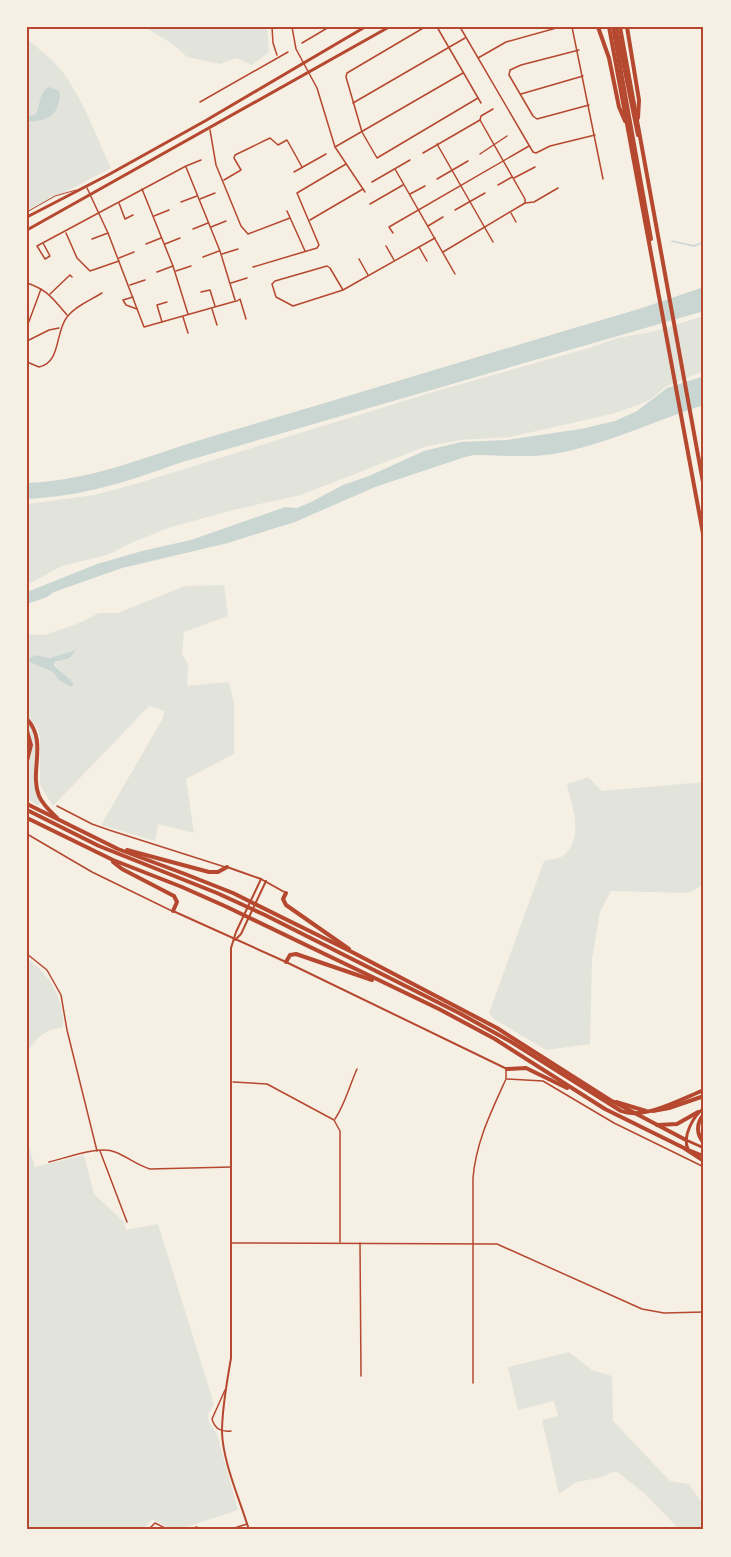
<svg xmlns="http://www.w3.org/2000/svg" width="731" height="1557" viewBox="0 0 731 1557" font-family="'Noto Serif',serif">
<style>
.green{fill:#e2e4dc}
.water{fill:#c9d6d2}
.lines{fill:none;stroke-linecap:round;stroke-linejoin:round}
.stream{stroke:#c9d6d2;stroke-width:1.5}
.service{stroke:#b5482f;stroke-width:1}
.minor{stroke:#b5482f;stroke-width:1.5}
.tertiary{stroke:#b5482f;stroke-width:2}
.primary{stroke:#b5482f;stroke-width:3}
.trunk{stroke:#b5482f;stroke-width:3}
.motorway{stroke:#b5482f;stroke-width:4}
.neatline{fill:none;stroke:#b5482f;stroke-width:2}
</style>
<rect width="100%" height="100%" fill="#f6efe4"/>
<!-- green -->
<g class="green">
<path d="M144,27h123l2,25 -17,13 -16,-7 -16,6 -33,-7 -14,-13z"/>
<path d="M27,39c12,10 25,20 35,32 21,28 34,65 49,97l-84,44z"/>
<path d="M704,316v55l-37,15 -18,14 -11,5 -26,9 -102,23 -50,3 -36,7 -123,48 -68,15 -62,17 -40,16 -24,12 -45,11 -35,19v-81l67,-9 38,-10 301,-93 156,-44 29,-10 33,-6z"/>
<path d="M224,585l4,31 -44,16 -2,22 6,10 -1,22 42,-4 5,21v51l-48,25 8,54 -36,-9 -3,17 -54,-16 62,-107 1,-7 -15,-5 -96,100 -13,-21v-48l-3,-9 -10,-13v-54l26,11 6,8 11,-2 -10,-5 -6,-10 16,-5 5,-7 -25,7 -16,-3 -7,6v-27l18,1 34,-12 20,-10h19l67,-27z"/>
<path d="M27,721c15,21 5,35 8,57 1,8 4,16 6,24l-3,3 -11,-6v-34l4,-8 2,-14 -6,-15z"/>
<path d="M588,777l14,14 102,-9v102l-15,9 -78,-2 -11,21 -8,47 -2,85 -44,6 -52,-31 -5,-6 55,-152c6,-1 14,-2 19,-5 22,-19 9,-48 4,-72z"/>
<path d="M27,958c23,18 37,39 36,69 -21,4 -24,9 -36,25z"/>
<path d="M27,1140l8,27 49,-12 10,39 30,28 2,8 32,-6 56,180 -6,10 1,8 8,12 21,76 -60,20h-5l-21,-11 -9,11h-116z"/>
<path d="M569,1352l23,18 20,6 1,45 57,60 19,3 15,22v24h-24l-36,-37 -28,-22 -18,7 -22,4 -17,12 -17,-74 16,-4 -4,-15 -36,9 -10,-43z"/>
</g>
<!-- water -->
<g class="water">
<path d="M49,87l9,3 2,4c-2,24 -13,26 -33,28v-6l8,-1c7,-10 2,-21 14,-28z"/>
<path d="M704,287v24l-525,152c-52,19 -96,33 -152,36v-16c71,-3 126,-30 193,-49 140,-41 279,-84 419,-125z"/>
<path d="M704,376v29c-51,16 -98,40 -151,49 -26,4 -53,1 -79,1l-9,2 -90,30 -80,35 -23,7 -44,14 -106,25 -68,24 -7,5 -20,7v-12l70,-28 45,-13 49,-11 94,-33 12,1 14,-6 32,-17 26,-9 55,-25 37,-9 46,-2 74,-11 34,-8 22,-10 30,-23z"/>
<path d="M76,650l-6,8 -15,4 -1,3c6,8 14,11 20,19l-3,3 -12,-7 -6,-8 -26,-11 7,-6 16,3z"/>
</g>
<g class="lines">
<!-- stream -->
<path class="stream" d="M672,241l22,5 10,-4"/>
<!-- service -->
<path class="service" d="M27,212l28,-16 21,-6"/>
<!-- minor -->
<g class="minor">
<path d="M272,27l1,16 4,12"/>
<path d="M292,27l4,22 21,39 18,59 30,45"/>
<path d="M425,27l-78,46 -1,4 16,55 15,26 101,-60"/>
<path d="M437,27l44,76"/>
<path d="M460,27l73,125 3,1 14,-7 45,-11"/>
<path d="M572,27l31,152"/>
<path d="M302,43l27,-16"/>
<path d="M579,50l-58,15 -11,5 -1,5 24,41 4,3 52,-14"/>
<path d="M478,58l28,-16 54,-15"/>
<path d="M521,94l62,-18"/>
<path d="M200,102l88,-50"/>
<path d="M353,103l112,-65"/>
<path d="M480,120l45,79v4"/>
<path d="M210,130l6,35 25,61 7,8 42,-16"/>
<path d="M437,144l56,98"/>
<path d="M335,147l128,-74"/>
<path d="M423,153l57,-33 1,-4 12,-7"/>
<path d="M480,154l27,-18"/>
<path d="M186,167l34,84 15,49"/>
<path d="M395,169l60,105"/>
<path d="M294,172l32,-18"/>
<path d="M514,178l21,-11"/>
<path d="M437,179l31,-18"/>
<path d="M224,180l17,-10 -7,-12 1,-3 35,-17 8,7 9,-5 15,27"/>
<path d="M372,182l38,-22"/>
<path d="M498,185l14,-8"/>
<path d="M87,188l21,45 36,94 92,-26"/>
<path d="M142,189l31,77 15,48"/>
<path d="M410,194l15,-8"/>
<path d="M200,199l15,-6"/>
<path d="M181,202l16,-6"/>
<path d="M119,203l6,16 8,-4"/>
<path d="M370,204l33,-19"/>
<path d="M455,210l30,-17"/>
<path d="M287,211l18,40"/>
<path d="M511,213l5,9"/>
<path d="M154,216l15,-6"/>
<path d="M310,220l53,-31"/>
<path d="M428,226l15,-9"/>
<path d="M211,227l15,-6"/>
<path d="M193,229l15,-6"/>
<path d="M66,233l11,25 13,13 29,-10"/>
<path d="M393,233l-4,-6 140,-81"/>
<path d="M92,239l16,-6"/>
<path d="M43,243l7,13 -5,3 -8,-13 149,-80 15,-6"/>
<path d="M146,244l15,-6"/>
<path d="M165,244l15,-6"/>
<path d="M386,246l8,14"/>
<path d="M419,247l8,14"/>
<path d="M443,252l82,-49 9,-1 24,-14"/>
<path d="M222,254l16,-5"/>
<path d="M203,257l16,-6"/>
<path d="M119,258l15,-6"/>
<path d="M359,259l9,16"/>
<path d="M253,267l64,-19 2,-3 -22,-52 49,-29"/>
<path d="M176,271l15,-5"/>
<path d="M157,272l16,-6"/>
<path d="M27,283c21,7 26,16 40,32"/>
<path d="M231,283l16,-5"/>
<path d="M130,285l15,-5"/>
<path d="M343,290l-13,-22 -3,-2 -52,15 -3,3 4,13 17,9 50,-16 92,-52"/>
<path d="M201,292l9,-2 5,16"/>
<path d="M50,294l20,-19 2,2"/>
<path d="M133,297l-10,3 3,5 11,4"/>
<path d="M237,301l3,-2 6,20"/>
<path d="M212,309l5,16"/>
<path d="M183,317l5,16"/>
<path d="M162,322l-5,-17 10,-3"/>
<path d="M28,324l13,-35"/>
<path d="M27,341l22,-11 10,-2"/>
<path d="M27,362l12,5c22,-4 16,-35 28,-50 8,-11 24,-17 35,-24"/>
<path d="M57,806l35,18 17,6 116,37"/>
<path d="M27,834l65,38 80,39"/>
<path d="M27,954l20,16 14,25 6,35 30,121"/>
<path d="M507,1079l36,2 71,42 90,44"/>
<path d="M233,1082l34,2 67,36 6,11v111"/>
<path d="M335,1119c10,-15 14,-32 22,-50"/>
<path d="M100,1151l27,71"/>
<path d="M49,1162c17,-4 51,-17 66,-10 13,5 22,13 35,17l81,-2"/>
<path d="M232,1243l265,1 145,65 22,4 40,-1"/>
<path d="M360,1243l1,133"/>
<path d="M473,1383v-205c3,-36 18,-66 33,-99v-9"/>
<path d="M225,1390l-13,29c3,10 9,13 19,12"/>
<path d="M148,1530l7,-7 14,7"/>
<path d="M186,1530l11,-3 1,3"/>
<path d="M228,1530l19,-6"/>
</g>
<!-- tertiary -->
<g class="tertiary">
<path d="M227,867l34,12 25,14"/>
<path d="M173,911l113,51 221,107"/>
<path d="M235,940l6,-6 25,-53"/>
<path d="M249,1530c-9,-30 -26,-67 -27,-98 0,-25 5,-50 9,-74v-410l5,-16 25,-53"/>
</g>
<!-- primary -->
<g class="primary">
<path d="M27,217l81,-42 97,-54 160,-94"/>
<path d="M27,230l362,-203"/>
</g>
<!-- trunk -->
<g class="trunk">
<path d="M686,1140l18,8"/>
<path d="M688,1149c-6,-12 5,-33 16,-41"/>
<path d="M689,1150l15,6"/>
</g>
<!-- motorway -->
<g class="motorway">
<path d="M598,27l11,31 10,49 6,14"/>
<path d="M609,27l95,512"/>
<path d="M613,27l38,212"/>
<path d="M616,27l22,108"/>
<path d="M620,27l84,461"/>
<path d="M627,27l12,73 -1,18"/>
<path d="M27,719c21,23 2,52 12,77 4,9 11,15 18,22"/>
<path d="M27,731l4,14 -4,16"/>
<path d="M27,804l91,45 67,25 48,19 119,59 145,76 113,72 76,40"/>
<path d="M27,810l72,36 118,47 48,22 194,98 54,30 108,68c24,9 60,-12 83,-21"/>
<path d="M27,818l86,42 69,27 45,20 212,102 56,30 110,70 79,39 20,13"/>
<path d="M127,850l82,22h9l9,-5"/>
<path d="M113,862l9,7 52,27 3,6 -4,9"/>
<path d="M286,893l-3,6 3,6 63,44"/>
<path d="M286,962l4,-7 6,-1 76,26"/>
<path d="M507,1069l19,-1 41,20"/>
<path d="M616,1102l30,9"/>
<path d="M653,1111l16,-3 35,-12"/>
<path d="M704,1114c-8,9 -8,20 0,29"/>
<path d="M657,1125l20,-1 21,-12"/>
</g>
</g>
<!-- border -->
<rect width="731" height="1557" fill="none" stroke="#f6efe4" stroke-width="57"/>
<rect x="28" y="28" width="674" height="1500" class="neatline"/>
</svg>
